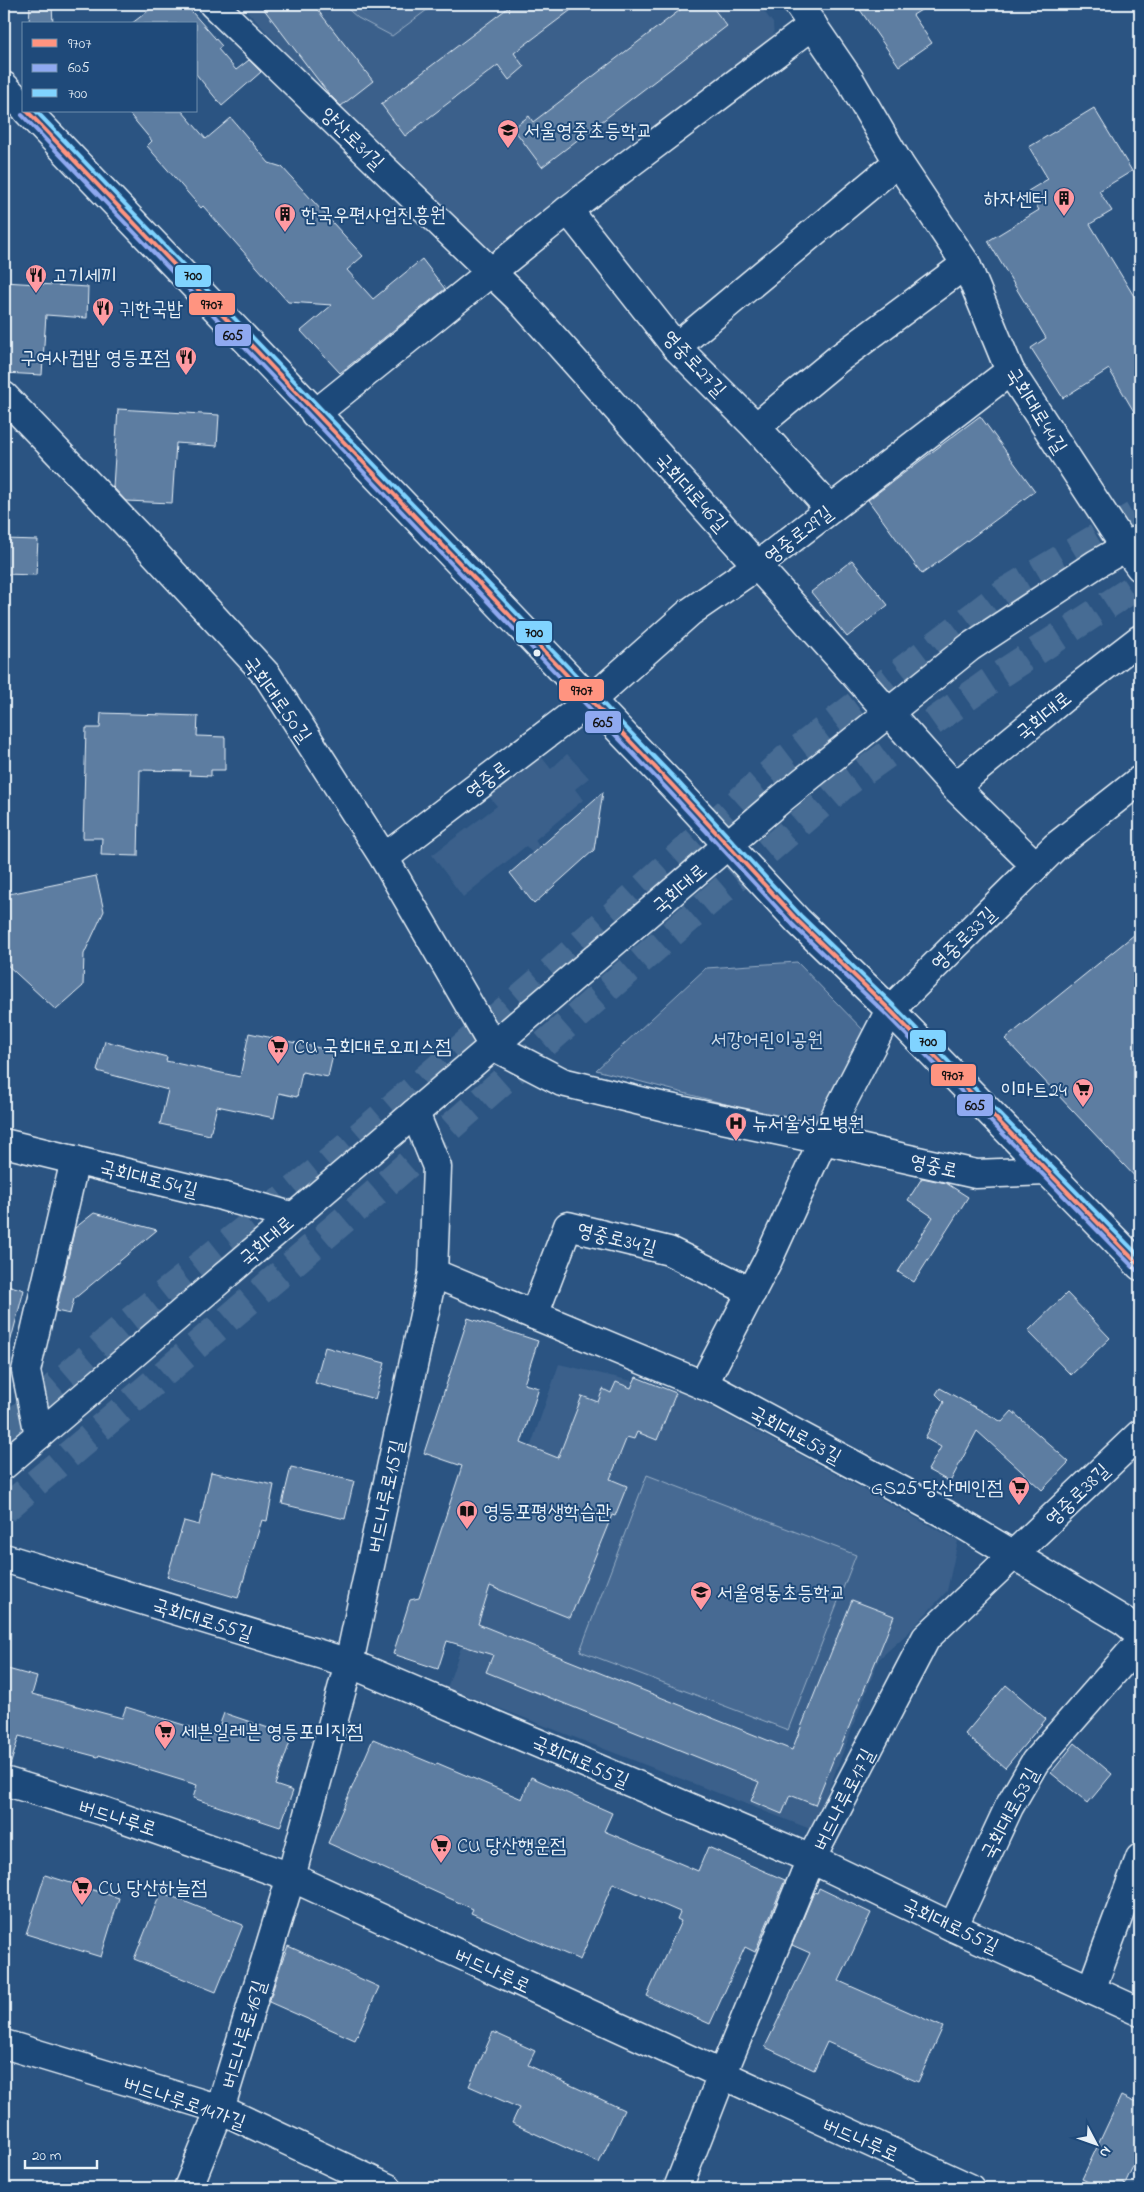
<svg xmlns="http://www.w3.org/2000/svg" width="1144" height="2192" viewBox="0 0 1144 2192" font-family="'Indie Flower','Poor Story',sans-serif">
<style>
.built{fill:#3a608b}
.green{fill:#476b93;stroke:#98aec6}
.building{fill:#5d7da1;stroke:#e8f1f8}
.lines{fill:none;stroke-linecap:round;stroke-linejoin:round}
.trunk-tunnel{stroke:#476c94;stroke-width:28;stroke-dasharray:28 14;stroke-linecap:butt}
.minor-casing{stroke:#e8f1f8;stroke-width:31}
.secondary-casing{stroke:#e8f1f8;stroke-width:31}
.primary-casing{stroke:#e8f1f8;stroke-width:31}
.minor{stroke:#1f4a7a;stroke-width:28}
.secondary{stroke:#1f4a7a;stroke-width:28}
.primary{stroke:#1f4a7a;stroke-width:28}
.bus-1-casing{stroke:#1f4a7a;stroke-width:8}
.bus-2-casing{stroke:#1f4a7a;stroke-width:8}
.bus-3-casing{stroke:#1f4a7a;stroke-width:8}
.bus-1{stroke:#ff9480;stroke-width:4}
.bus-2{stroke:#8fa9f0;stroke-width:4}
.bus-3{stroke:#80d3ff;stroke-width:4}
.bus-dot{fill:#e8f1f8;stroke:#1f4a7a;stroke-width:2}
.labels{text-anchor:middle;stroke-width:4;stroke-linejoin:round;paint-order:stroke}
.poi-label{font-size:20px;fill:#e8f1f8;stroke:#1f4a7a;text-anchor:start}
.street-label{font-size:20px;fill:#e8f1f8;stroke:#1f4a7a}
.park-label{font-size:20px;fill:#d0dde9;stroke:#1f4a7a}
.line-badge{stroke:#1f4a7a;stroke-width:2}
.pale-badge-label{font-size:14px;text-anchor:middle;font-weight:bold;fill:#111}
</style>
<rect width="100%" height="100%" fill="#2b5482"/>
<filter id="ink" filterUnits="userSpaceOnUse"><feTurbulence type="fractalNoise" baseFrequency=".02" numOctaves="2"/><feDisplacementMap in="SourceGraphic" scale="10" xChannelSelector="R" yChannelSelector="G"/><feConvolveMatrix kernelMatrix="1 2 1 2 8 2 1 2 1" color-interpolation-filters="sRGB"/></filter>
<g filter="url(#ink)">
<!-- built -->
<g class="built">
<path d="M240,4h518l15,19 1,19 -273,215 -23,-2z"/>
<path d="M567,754l22,24 -14,11 8,11 -48,40 5,8 -7,6 -7,-8 -63,51 -31,-42 65,-49 -10,-12 53,-39 11,14z"/>
<path d="M559,1364l129,30 270,147 -11,50 -38,41 -30,27 -66,171 -366,-142z"/>
</g>
<!-- green -->
<g class="green">
<path d="M342,4h93l-43,32 -34,-18z"/>
<path d="M797,962l69,71 -49,95 -221,-58 110,-102z"/>
<path d="M647,1475l209,80 -68,175 -208,-79z"/>
</g>
<!-- building -->
<g class="building">
<path d="M30,4h22l1,20h-24z"/>
<path d="M157,4h28l37,42 -4,3 18,21 13,-10 12,12 -39,34 -26,-32v-50h-65z"/>
<path d="M260,4h53l60,77 -32,25 -13,-13z"/>
<path d="M513,4h66l-65,49 10,14 -15,13 -11,-15 -93,71 -24,-32z"/>
<path d="M688,4h22l17,22 -185,141 -29,-39 16,-12 4,6z"/>
<path d="M856,4h75l-18,11 19,28 -33,23z"/>
<path d="M1094,108l38,63 -33,20 13,20 -22,13 50,82v116l-31,-53 -46,29 -32,-50 15,-10 -58,-97 51,-31 -11,-19 20,-12 -19,-32z"/>
<path d="M127,111h55l24,28 25,-21 38,45 13,4 81,89 -16,14 26,29 49,-40 23,30 -105,84 -39,-42 31,-26 -44,-3 -85,-96 -2,2 -54,-62 5,-5z"/>
<path d="M4,282l84,5 -1,31 -41,-3 -4,60 -38,-2z"/>
<path d="M118,409l101,6 -2,31 -41,-3 -4,60 -46,-2 -13,-14z"/>
<path d="M980,416l55,75 -113,83 -54,-74z"/>
<path d="M4,539l34,1 -2,35 -32,-1z"/>
<path d="M852,560l36,45 -41,32 -36,-45z"/>
<path d="M101,713l97,3 -1,20 28,1v33h-14v6l-22,-1 1,-4 -50,-1 -2,86 -37,-1 1,-17h-19l3,-110h14z"/>
<path d="M603,792l-9,58 -60,54 -24,-31z"/>
<path d="M96,876l8,35 -20,43 -1,32 -27,24 -52,-48v-67z"/>
<path d="M1140,930v252l-135,-143z"/>
<path d="M249,1033l85,18 -6,26 -26,-5 -5,25 -18,-4 -5,25 -57,-12 -7,29 -50,-11 8,-34 -71,-19 8,-30 62,16 -1,4 74,16z"/>
<path d="M922,1178l24,5 22,14 -54,85 -16,-10 35,-55 -25,-17z"/>
<path d="M94,1213l63,17 -83,69 -4,15 -14,-3 19,-83z"/>
<path d="M4,1284l20,6 -14,53 -6,-1z"/>
<path d="M1067,1293l43,45 -39,37 -43,-44z"/>
<path d="M468,1318l70,23 -14,43 15,4 -18,55 37,15 24,-62 16,6 5,-13 8,4 5,-11 15,6 5,-11 40,16 -19,47 -20,-8 -3,7 -7,-2 -17,42 17,7 -12,30 -3,-1 -42,103 -80,-32 -12,38 314,126 60,-150 42,16 -56,138 -2,-1 -21,52 -25,-10 -8,19 -31,-13 8,-19 -273,-110 7,-17 -46,-14 -9,28 -45,-15 17,-54 9,-2 43,-132 -38,-13z"/>
<path d="M325,1347l60,16 -10,36 -60,-16z"/>
<path d="M940,1388l62,34 10,-11 57,51 -27,28 -65,-59 -27,51 -22,-12 13,-23 -16,-9 19,-36 -8,-8z"/>
<path d="M291,1467l63,14 -9,38 -63,-15z"/>
<path d="M211,1472l63,13 -7,36 -5,-1 -24,78 -71,-21 17,-56 15,4z"/>
<path d="M4,1668l33,9 -5,17 90,24 4,-11 90,28 8,-22 68,23 -17,49 18,6 -13,36 -87,-29 4,-13 -98,-30 -1,2 -79,-21 -9,30h-6z"/>
<path d="M1006,1685l40,34 -41,49 -40,-34z"/>
<path d="M373,1739l63,26 1,-2 85,36 9,-22 81,36 -8,18 94,40 10,-24 77,33 -30,72 -10,-5 -35,77 -63,-28 34,-75 -4,-2 3,-7 -67,-29 -33,77 -109,-47 2,-4 -145,-66z"/>
<path d="M1075,1743l37,31 -24,29 -37,-30z"/>
<path d="M45,1875l74,23 -18,59 -75,-23z"/>
<path d="M819,1888l52,25 -32,68 104,46 -25,55 -91,-40 -13,28 -49,-23 45,-94 -18,-8 22,-53 3,1z"/>
<path d="M161,1892l82,33 -27,67 -82,-33z"/>
<path d="M288,1946l91,41 -24,53 -86,-38 13,-41z"/>
<path d="M493,2032l42,19 -7,14 96,45 -25,53 -87,-40 7,-15 -50,-22z"/>
<path d="M1121,2096l19,9v46l-17,37h-22l-19,-9z"/>
</g>
<g class="lines">
<!-- trunk-tunnel -->
<g class="trunk-tunnel">
<path d="M4,1431l121,-106 200,-160 220,-189 243,-219 218,-166 134,-79"/>
<path d="M4,1510l368,-314 233,-205 238,-205 146,-104 151,-98"/>
</g>
<!-- minor casing -->
<g class="minor-casing">
<g id="minor">
<path d="M213,4l305,294 437,489 81,79"/>
<path d="M798,4l52,76 48,82 68,102 44,107 115,176 15,20"/>
<path d="M568,210l108,137 80,80 74,82"/>
<path d="M676,347l222,-185"/>
<path d="M4,396l142,148 121,131 117,183 109,188 69,36 103,25 158,33 153,34 71,-3"/>
<path d="M315,414l253,-204 245,-185"/>
<path d="M756,427l82,-68 128,-95"/>
<path d="M955,787l107,-88 78,-60"/>
<path d="M384,858l206,-157 100,-89 68,-47 252,-194"/>
<path d="M4,1143l218,53 72,21"/>
<path d="M433,1273l282,117 232,125 177,106 16,13"/>
<path d="M534,1315l34,-89 101,25 83,41"/>
<path d="M703,1385l65,-125 55,-120 67,-130 165,-163 85,-67"/>
<path d="M39,1435l-13,-64 49,-211"/>
<path d="M4,1558l345,105 462,196 142,68 187,85"/>
<path d="M953,1927l56,-120 26,-45 105,-120"/>
<path d="M1091,1990l49,-132"/>
<path d="M4,2044l216,65 168,79"/>
<path d="M188,2188l32,-79 71,-232 58,-214 84,-390 4,-106 -22,-54"/>
<path d="M678,2188l44,-113 89,-216 115,-221 214,-204"/>
</g>
</g>
<!-- secondary casing -->
<g class="secondary-casing">
<g id="secondary">
<path d="M4,86l20,21"/>
<path d="M27,111l646,675 125,135 92,89 250,256"/>
<path d="M4,1781l99,30 188,66 679,311"/>
</g>
</g>
<!-- primary casing -->
<g class="primary-casing">
<path id="primary" d="M4,1465l776,-665 190,-153 126,-83 44,-25"/>
</g>
<!-- minor -->
<use href="#minor" class="minor"/>
<!-- secondary -->
<use href="#secondary" class="secondary"/>
<!-- primary -->
<use href="#primary" class="primary"/>
<!-- bus-1 casing -->
<g class="bus-1-casing">
<path id="bus-1" d="M27,111l646,675 125,135 92,89 250,256"/>
</g>
<!-- bus-2 casing -->
<g class="bus-2-casing">
<path id="bus-2" d="M22,115l646,675 125,135 93,89 250,256"/>
</g>
<!-- bus-3 casing -->
<g class="bus-3-casing">
<path id="bus-3" d="M36,111l642,671 124,135 92,89 246,251"/>
</g>
<!-- bus-1 -->
<use href="#bus-1" class="bus-1"/>
<!-- bus-2 -->
<use href="#bus-2" class="bus-2"/>
<!-- bus-3 -->
<use href="#bus-3" class="bus-3"/>
</g>
</g>
<!-- icons -->
<defs>
<g id="school-pin" transform="scale(1.125)"><path d="M0 17L-7.5 6A9.5 9.5 0 1 1 7.5 6Z" fill="#ff9aa2" stroke="#1f4a7a"/><path d="M0-5L7-2L0 1L-7-2ZM-4 1L0 2.5L4 1V4Q0 6-4 4Z" fill="#111"/></g>
<g id="building-pin" transform="scale(1.125)"><path d="M0 17L-7.5 6A9.5 9.5 0 1 1 7.5 6Z" fill="#ff9aa2" stroke="#1f4a7a"/><path d="M-4-6H4V6H1V3H-1V6H-4ZM-2.5-4.3h1.7v1.8h-1.7ZM.8-4.3h1.7v1.8H.8ZM-2.5-1h1.7V.8h-1.7ZM.8-1h1.7V.8H.8Z" fill="#111"/></g>
<g id="restaurant-pin" transform="scale(1.125)"><path d="M0 17L-7.5 6A9.5 9.5 0 1 1 7.5 6Z" fill="#ff9aa2" stroke="#1f4a7a"/><path d="M-5-6h1v4h1v-4h1v4h1v-4h1v5L-1.5 .5V6h-2V.5L-5-1ZM5-6V6H3V1.5H1.5Q1.5-4 5-6Z" fill="#111"/></g>
<g id="supermarket-pin" transform="scale(1.125)"><path d="M0 17L-7.5 6A9.5 9.5 0 1 1 7.5 6Z" fill="#ff9aa2" stroke="#1f4a7a"/><path d="M-6-5.5h2.5l.6 2H6L4.5 2H-2.5L-4.4-4H-6ZM-1.5 3.2a1.3 1.3 0 1 0 .1 0ZM3 3.2a1.3 1.3 0 1 0 .1 0Z" fill="#111"/></g>
<g id="hospital-pin" transform="scale(1.125)"><path d="M0 17L-7.5 6A9.5 9.5 0 1 1 7.5 6Z" fill="#ff9aa2" stroke="#1f4a7a"/><path d="M-5-5h3v3.5h4V-5h3V5h-3V1.5h-4V5h-3Z" fill="#111"/></g>
<g id="library-pin" transform="scale(1.125)"><path d="M0 17L-7.5 6A9.5 9.5 0 1 1 7.5 6Z" fill="#ff9aa2" stroke="#1f4a7a"/><path d="M-6-4Q-3-5.5-.7-3.5V5Q-3 3-6 4ZM6-4Q3-5.5 .7-3.5V5Q3 3 6 4Z" fill="#111"/></g>
</defs>
<g fill-rule="evenodd">
<use href="#school-pin" x="508" y="130"/>
<use href="#building-pin" x="1064" y="198"/>
<use href="#building-pin" x="285" y="214"/>
<use href="#restaurant-pin" x="36" y="275"/>
<use href="#restaurant-pin" x="103" y="308"/>
<use href="#restaurant-pin" x="186" y="357"/>
<use href="#supermarket-pin" x="278" y="1046"/>
<use href="#supermarket-pin" x="1083" y="1089"/>
<use href="#hospital-pin" x="736" y="1123"/>
<use href="#supermarket-pin" x="1019" y="1487"/>
<use href="#library-pin" x="467" y="1511"/>
<use href="#school-pin" x="701" y="1592"/>
<use href="#supermarket-pin" x="165" y="1731"/>
<use href="#supermarket-pin" x="441" y="1845"/>
<use href="#supermarket-pin" x="82" y="1887"/>
</g>
<!-- markers -->
<circle class="bus-dot" cx="537" cy="653" r="4.5"/>
<g class="labels">
<!-- poi labels -->
<g class="poi-label">
<text x="524" y="137">서울영중초등학교</text>
<text x="1048" y="205" text-anchor="end">하자센터</text>
<text x="301" y="221">한국우편사업진흥원</text>
<text x="52" y="282">고기세끼</text>
<text x="119" y="315">귀한국밥</text>
<text x="170" y="364" text-anchor="end">구여사컵밥 영등포점</text>
<text x="294" y="1053">CU 국회대로오피스점</text>
<text x="1067" y="1096" text-anchor="end">이마트24</text>
<text x="752" y="1130">뉴서울성모병원</text>
<text x="1003" y="1494" text-anchor="end">GS25 당산메인점</text>
<text x="483" y="1518">영등포평생학습관</text>
<text x="717" y="1599">서울영동초등학교</text>
<text x="181" y="1738">세븐일레븐 영등포미진점</text>
<text x="457" y="1852">CU 당산행운점</text>
<text x="98" y="1894">CU 당산하늘점</text>
</g>
<!-- street labels -->
<g class="street-label">
<text transform="translate(353 138) rotate(44)" y="7">양산로31길</text>
<text transform="translate(695 363) rotate(47)" y="7">영중로27길</text>
<text transform="translate(1037 410) rotate(58)" y="7">국회대로44길</text>
<text transform="translate(692 492) rotate(48)" y="7">국회대로46길</text>
<text transform="translate(798 534) rotate(-38)" y="7">영중로29길</text>
<text transform="translate(278 699) rotate(54)" y="7">국회대로50길</text>
<text transform="translate(1043 715) rotate(-39)" y="7">국회대로</text>
<text transform="translate(487 779) rotate(-37)" y="7">영중로</text>
<text transform="translate(679 888) rotate(-41)" y="7">국회대로</text>
<text transform="translate(963 938) rotate(-44)" y="7">영중로33길</text>
<text transform="translate(934 1165) rotate(13)" y="7">영중로</text>
<text transform="translate(149 1178) rotate(14)" y="7">국회대로54길</text>
<text transform="translate(617 1238) rotate(14)" y="7">영중로34길</text>
<text transform="translate(266 1240) rotate(-41)" y="7">국회대로</text>
<text transform="translate(796 1434) rotate(28)" y="7">국회대로53길</text>
<text transform="translate(1077 1494) rotate(-44)" y="7">영중로38길</text>
<text transform="translate(385 1496) rotate(-78)" y="7">버드나루로15길</text>
<text transform="translate(203 1619) rotate(17)" y="7">국회대로55길</text>
<text transform="translate(581 1761) rotate(23)" y="7">국회대로55길</text>
<text transform="translate(843 1799) rotate(-63)" y="7">버드나루로17길</text>
<text transform="translate(1009 1813) rotate(-62)" y="7">국회대로53길</text>
<text transform="translate(118 1817) rotate(18)" y="7">버드나루로</text>
<text transform="translate(951 1925) rotate(25)" y="7">국회대로55길</text>
<text transform="translate(493 1970) rotate(25)" y="7">버드나루로</text>
<text transform="translate(243 2034) rotate(-73)" y="7">버드나루로16길</text>
<text transform="translate(185 2102) rotate(19)" y="7">버드나루로14가길</text>
<text transform="translate(861 2139) rotate(24)" y="7">버드나루로</text>
</g>
<!-- park labels -->
<g class="park-label">
<text x="767" y="1046">서강어린이공원</text>
</g>
</g>
<g class="line-badge">
<rect x="174" y="264" width="38" height="24" rx="5" fill="#80d3ff"/>
<rect x="188" y="292" width="48" height="24" rx="5" fill="#ff9480"/>
<rect x="214" y="323" width="38" height="24" rx="5" fill="#8fa9f0"/>
<rect x="515" y="620" width="38" height="24" rx="5" fill="#80d3ff"/>
<rect x="558" y="678" width="47" height="24" rx="5" fill="#ff9480"/>
<rect x="584" y="710" width="38" height="24" rx="5" fill="#8fa9f0"/>
<rect x="909" y="1029" width="38" height="24" rx="5" fill="#80d3ff"/>
<rect x="930" y="1063" width="47" height="24" rx="5" fill="#ff9480"/>
<rect x="956" y="1093" width="38" height="24" rx="5" fill="#8fa9f0"/>
</g>
<g class="pale-badge-label">
<text x="193" y="280">700</text>
<text x="212" y="309">9707</text>
<text x="233" y="340">605</text>
<text x="534" y="637">700</text>
<text x="582" y="695">9707</text>
<text x="603" y="727">605</text>
<text x="928" y="1046">700</text>
<text x="953" y="1080">9707</text>
<text x="975" y="1110">605</text>
</g>
<!-- margin -->
<rect width="1144" height="2192" fill="none" stroke="#1f4a7a" stroke-width="20"/>
<rect x="10" y="10" width="1124" height="2172" fill="none" stroke="#e8f1f8" stroke-width="2" filter="url(#ink)"/>
<!-- legend -->
<rect x="22" y="22" width="175" height="90" fill="#1f4a7a" stroke="#6f8dac"/>
<rect x="32" y="39" width="25" height="8" fill="#ff9480" stroke="#6f8dac"/>
<text x="68" y="48" font-size="15" fill="#e8f1f8">9707</text>
<rect x="32" y="64" width="25" height="8" fill="#8fa9f0" stroke="#6f8dac"/>
<text x="68" y="72" font-size="15" fill="#e8f1f8">605</text>
<rect x="32" y="89" width="25" height="8" fill="#80d3ff" stroke="#6f8dac"/>
<text x="68" y="98" font-size="15" fill="#e8f1f8">700</text>
<!-- north arrow -->
<g transform="translate(1096 2144) rotate(131)" stroke="#1f4a7a" stroke-width="4" paint-order="stroke">
<path d="M0-4L9 19L0 12L-9 19Z" fill="#e8f1f8"/>
<text y="-8" font-size="14" font-weight="bold" text-anchor="middle" fill="#e8f1f8">N</text>
</g>
<!-- scale -->
<path d="M25 2160v8h72v-8" fill="none" stroke="#e8f1f8" stroke-width="2.5"/>
<text x="32" y="2160" font-size="15" fill="#e8f1f8" stroke="#1f4a7a" stroke-width="4" paint-order="stroke">20 m</text>
</svg>
